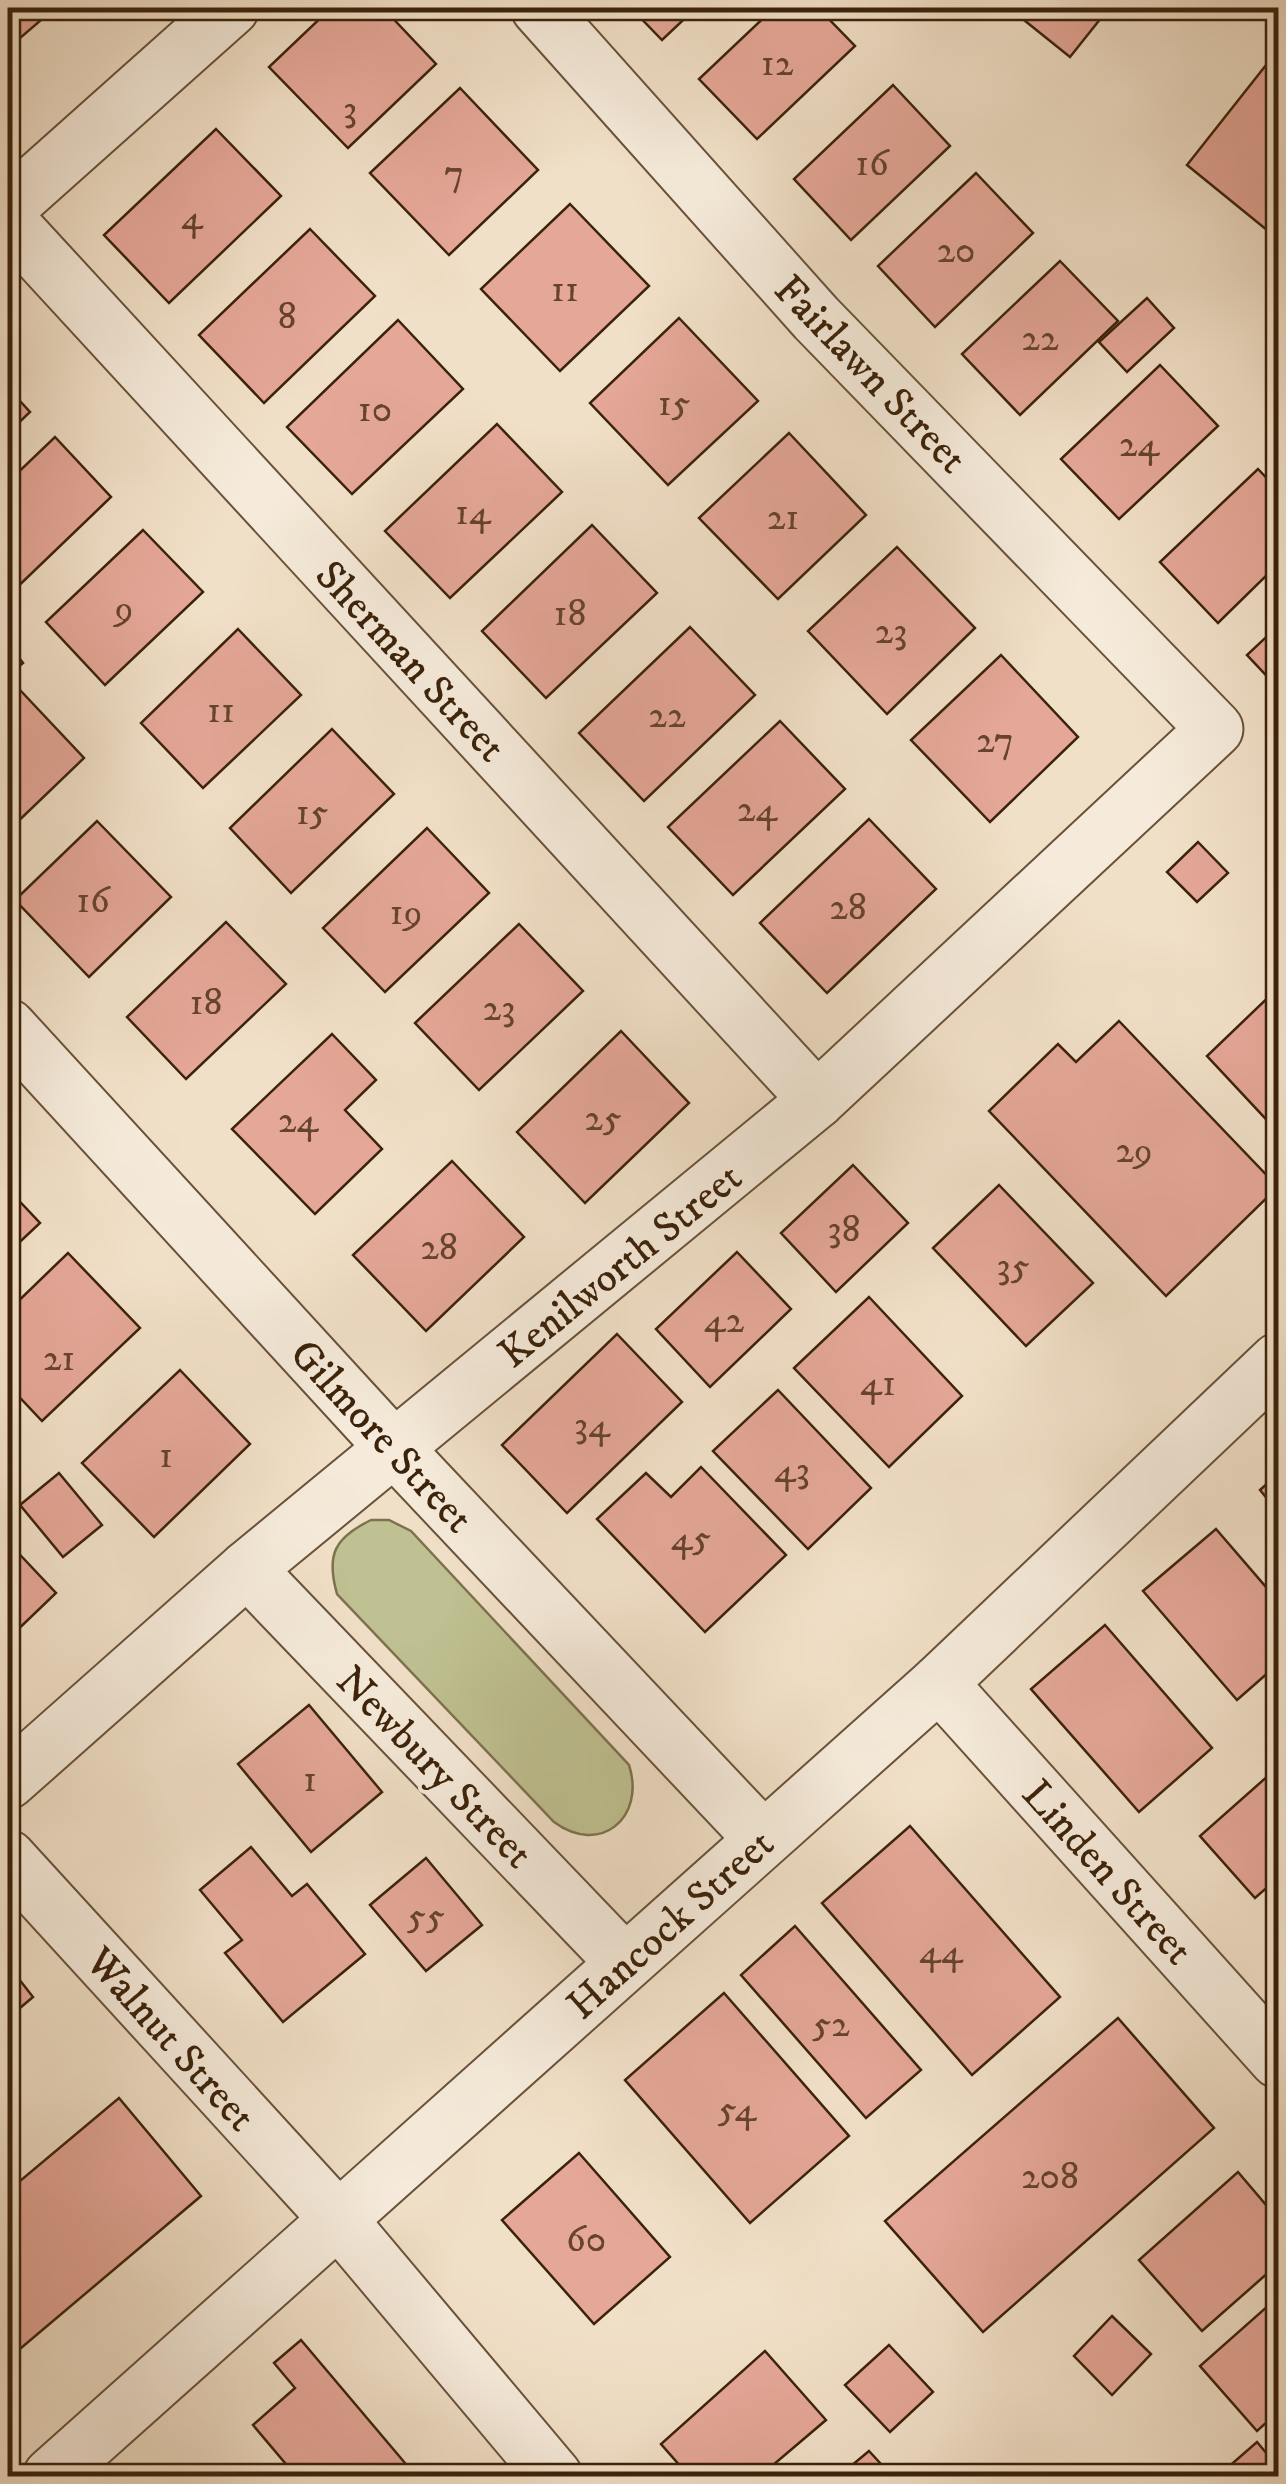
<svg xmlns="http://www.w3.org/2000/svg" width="1286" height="2484" viewBox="0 0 1286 2484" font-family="'IM FELL DW Pica',serif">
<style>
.green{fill:#bfc192;stroke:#7d724e;stroke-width:2.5}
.building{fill:#e5a798;stroke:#3b220a;stroke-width:2.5}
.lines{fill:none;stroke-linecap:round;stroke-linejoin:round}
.minor-casing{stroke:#68523a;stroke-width:59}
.tertiary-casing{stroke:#68523a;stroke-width:59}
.minor{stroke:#f6ebdb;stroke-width:55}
.tertiary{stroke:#f6ebdb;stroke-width:55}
.labels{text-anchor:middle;stroke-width:8;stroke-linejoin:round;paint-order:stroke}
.number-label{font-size:38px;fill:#66432e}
.street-label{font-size:42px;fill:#3b220a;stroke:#f6ebdb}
</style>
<rect width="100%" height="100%" fill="#f1e0c8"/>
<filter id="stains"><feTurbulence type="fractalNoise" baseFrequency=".002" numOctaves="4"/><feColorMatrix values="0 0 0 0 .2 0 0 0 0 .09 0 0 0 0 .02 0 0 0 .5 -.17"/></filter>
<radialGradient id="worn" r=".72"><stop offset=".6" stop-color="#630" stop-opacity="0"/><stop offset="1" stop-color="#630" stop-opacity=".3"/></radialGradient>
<!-- green -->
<path class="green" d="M371,1520h18l22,11 218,234c17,53 -29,91 -75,57l-217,-228c-11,-39 -3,-56 34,-74z"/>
<!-- building -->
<g class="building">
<path d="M8,8h47l-43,37 -4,-6z"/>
<path d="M331,8h52l53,56 -88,84 -79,-81z"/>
<path d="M631,8h65l-34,32z"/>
<path d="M774,8h44l37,38 -98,93 -58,-60z"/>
<path d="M1009,8h100l-39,49z"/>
<path d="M1278,50v189l-91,-74z"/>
<path d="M893,85l57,61 -99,94 -57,-61z"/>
<path d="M460,88l78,82 -89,85 -79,-82z"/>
<path d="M216,129l65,67 -112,107 -65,-68z"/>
<path d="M976,173l57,60 -98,94 -57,-61z"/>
<path d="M570,204l79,82 -89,85 -79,-82z"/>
<path d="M310,229l65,67 -111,107 -65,-68z"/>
<path d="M1060,261l58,60 -98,94 -58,-61z"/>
<path d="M1147,298l27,30 -47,44 -28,-30z"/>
<path d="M679,318l79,83 -90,84 -78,-82z"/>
<path d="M398,320l65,69 -111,105 -65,-67z"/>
<path d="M1160,365l58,61 -99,93 -58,-60z"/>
<path d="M8,388l22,24 -22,21z"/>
<path d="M497,424l65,68 -112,106 -65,-67z"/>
<path d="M789,433l77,82 -88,84 -79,-81z"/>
<path d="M55,437l56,60 -103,99v-114z"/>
<path d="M1258,469l20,21v74l-60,59 -58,-61z"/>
<path d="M592,525l65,68 -111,105 -64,-67z"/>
<path d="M143,530l60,62 -98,93 -59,-63z"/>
<path d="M897,547l78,81 -88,86 -79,-83z"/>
<path d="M1278,626v62l-31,-33z"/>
<path d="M690,627l65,68 -111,106 -65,-68z"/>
<path d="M238,629l63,66 -98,93 -62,-65z"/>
<path d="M8,643l15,20 -15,12z"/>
<path d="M1001,655l77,82 -88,85 -79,-82z"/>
<path d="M20,690l64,68 -76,73v-130z"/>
<path d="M780,721l65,68 -112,106 -65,-68z"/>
<path d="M332,729l62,65 -103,99 -61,-65z"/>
<path d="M869,819l67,70 -109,104 -67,-70z"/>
<path d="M97,821l74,76 -82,80 -74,-77z"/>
<path d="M427,828l62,65 -104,99 -62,-64z"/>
<path d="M1198,842l30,31 -31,29 -30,-30z"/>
<path d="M226,922l60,62 -100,95 -59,-62z"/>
<path d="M519,924l64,67 -104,99 -64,-67z"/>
<path d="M1278,988v144l-71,-76z"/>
<path d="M1119,1021l159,166 -112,109 -177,-185 69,-67 18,18z"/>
<path d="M621,1031l68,72 -104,100 -68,-71z"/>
<path d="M332,1034l44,46 -31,30 37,39 -67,65 -83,-85z"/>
<path d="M452,1161l72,76 -98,94 -73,-76z"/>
<path d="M853,1165l55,58 -72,69 -55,-59z"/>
<path d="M999,1185l94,98 -67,63 -93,-98z"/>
<path d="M8,1189l32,34 -32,30z"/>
<path d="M737,1252l54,57 -81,78 -54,-58z"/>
<path d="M68,1253l72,75 -98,93 -34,-36v-74z"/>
<path d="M869,1297l93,99 -73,71 -95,-99z"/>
<path d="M617,1334l65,68 -115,111 -65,-68z"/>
<path d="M180,1370l70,74 -96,93 -72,-74z"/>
<path d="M778,1390l93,98 -63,61 -95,-98z"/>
<path d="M701,1467l85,88 -81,77 -108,-113 49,-46 25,24z"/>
<path d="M59,1473l43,52 -39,32 -43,-52z"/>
<path d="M1278,1474v38l-18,-22z"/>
<path d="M1216,1529l62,72v63l-41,36 -94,-109z"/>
<path d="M8,1542l48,51 -48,46z"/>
<path d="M1105,1625l107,123 -73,64 -108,-123z"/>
<path d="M309,1705l73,87 -71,60 -73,-88z"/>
<path d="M1278,1767v111l-23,20 -55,-62z"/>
<path d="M910,1826l150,171 -88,78 -150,-172z"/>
<path d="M251,1847l41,49 15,-12 58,70 -82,68 -58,-69 17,-13 -42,-50z"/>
<path d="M426,1858l56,67 -56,46 -56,-66z"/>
<path d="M795,1926l126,144 -55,48 -125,-143z"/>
<path d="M8,1965l25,32 -25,21z"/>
<path d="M724,1993l125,143 -99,87 -125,-143z"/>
<path d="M1118,2018l96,110 -231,204 -98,-111z"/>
<path d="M119,2098l82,98 -193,163v-168z"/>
<path d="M579,2153l91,104 -76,67 -92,-104z"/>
<path d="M1238,2172l40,47v45l-76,67 -63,-71z"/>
<path d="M1278,2297v115l-21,19 -57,-65z"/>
<path d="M1112,2316l39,38 -39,41 -38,-39z"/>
<path d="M301,2340l104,123 -16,13h-93l-43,-51 42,-37 -21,-25z"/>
<path d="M889,2345l44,47 -43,40 -45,-47z"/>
<path d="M765,2351l61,69 -66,56h-71l-28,-32z"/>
<path d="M1257,2442l21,25v9h-60z"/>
<path d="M869,2451l23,25h-53z"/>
</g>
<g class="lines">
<!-- minor casing -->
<g class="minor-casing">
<g id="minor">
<path d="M8,207l223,-199"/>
<path d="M8,221l809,879"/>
<path d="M8,1027l386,421 369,391"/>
<path d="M247,1569l377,393"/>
<path d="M8,1781l239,-212 570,-469 398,-371 -399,-411 -277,-310"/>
<path d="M337,2218l217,258"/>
</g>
</g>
<!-- tertiary casing -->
<g class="tertiary-casing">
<g id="tertiary">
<path d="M939,1683l339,377"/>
<path d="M8,1858l329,360"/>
<path d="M51,2476l888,-793 339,-322"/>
</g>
</g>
<!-- minor -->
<use href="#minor" class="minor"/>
<!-- tertiary -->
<use href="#tertiary" class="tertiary"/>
</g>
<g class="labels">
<!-- number labels -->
<g class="number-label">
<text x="777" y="75">12</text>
<text x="350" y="121">3</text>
<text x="872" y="175">16</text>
<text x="454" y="185">7</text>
<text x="192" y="229">4</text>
<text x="956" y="262">20</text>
<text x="565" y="301">11</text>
<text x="287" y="328">8</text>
<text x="1040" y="350">22</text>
<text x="674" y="415">15</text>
<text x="375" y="421">10</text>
<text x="1139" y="456">24</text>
<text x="473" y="524">14</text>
<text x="783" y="529">21</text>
<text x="124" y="620">9</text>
<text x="570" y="625">18</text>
<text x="891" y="643">23</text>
<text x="221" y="722">11</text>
<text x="667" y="727">22</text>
<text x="995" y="752">27</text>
<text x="757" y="821">24</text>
<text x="312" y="824">15</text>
<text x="93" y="912">16</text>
<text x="848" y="919">28</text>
<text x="406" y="924">19</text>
<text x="206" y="1014">18</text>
<text x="499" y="1020">23</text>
<text x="603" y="1130">25</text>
<text x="298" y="1132">24</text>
<text x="1134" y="1162">29</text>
<text x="844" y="1241">38</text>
<text x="439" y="1259">28</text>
<text x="1013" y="1278">35</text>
<text x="724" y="1332">42</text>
<text x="59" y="1370">21</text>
<text x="878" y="1395">41</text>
<text x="592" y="1437">34</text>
<text x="166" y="1467">1</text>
<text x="792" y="1482">43</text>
<text x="691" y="1550">45</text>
<text x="310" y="1791">1</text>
<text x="426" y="1928">55</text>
<text x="941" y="1963">44</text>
<text x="831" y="2036">52</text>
<text x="737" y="2121">54</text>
<text x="1050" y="2188">208</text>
<text x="586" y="2251">60</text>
</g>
<!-- street labels -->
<g class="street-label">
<text transform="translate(872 373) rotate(46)" y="15">Fairlawn Street</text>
<text transform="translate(412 660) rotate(47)" y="15">Sherman Street</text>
<text transform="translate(619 1264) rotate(-39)" y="15">Kenilworth Street</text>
<text transform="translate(383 1435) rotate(47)" y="15">Gilmore Street</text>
<text transform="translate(436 1766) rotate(46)" y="15">Newbury Street</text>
<text transform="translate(1109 1871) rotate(48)" y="15">Linden Street</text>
<text transform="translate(669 1923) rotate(-42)" y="15">Hancock Street</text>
<text transform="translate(172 2038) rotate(48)" y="15">Walnut Street</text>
</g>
</g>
<!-- margin -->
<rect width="1286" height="2484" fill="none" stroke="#f1e0c8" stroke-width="40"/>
<rect x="10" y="10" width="1266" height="2464" fill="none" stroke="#3b220a" stroke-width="5"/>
<rect x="20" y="20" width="1246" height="2444" fill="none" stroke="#3b220a" stroke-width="2.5"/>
<rect width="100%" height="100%" filter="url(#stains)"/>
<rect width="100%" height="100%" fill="url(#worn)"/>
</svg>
